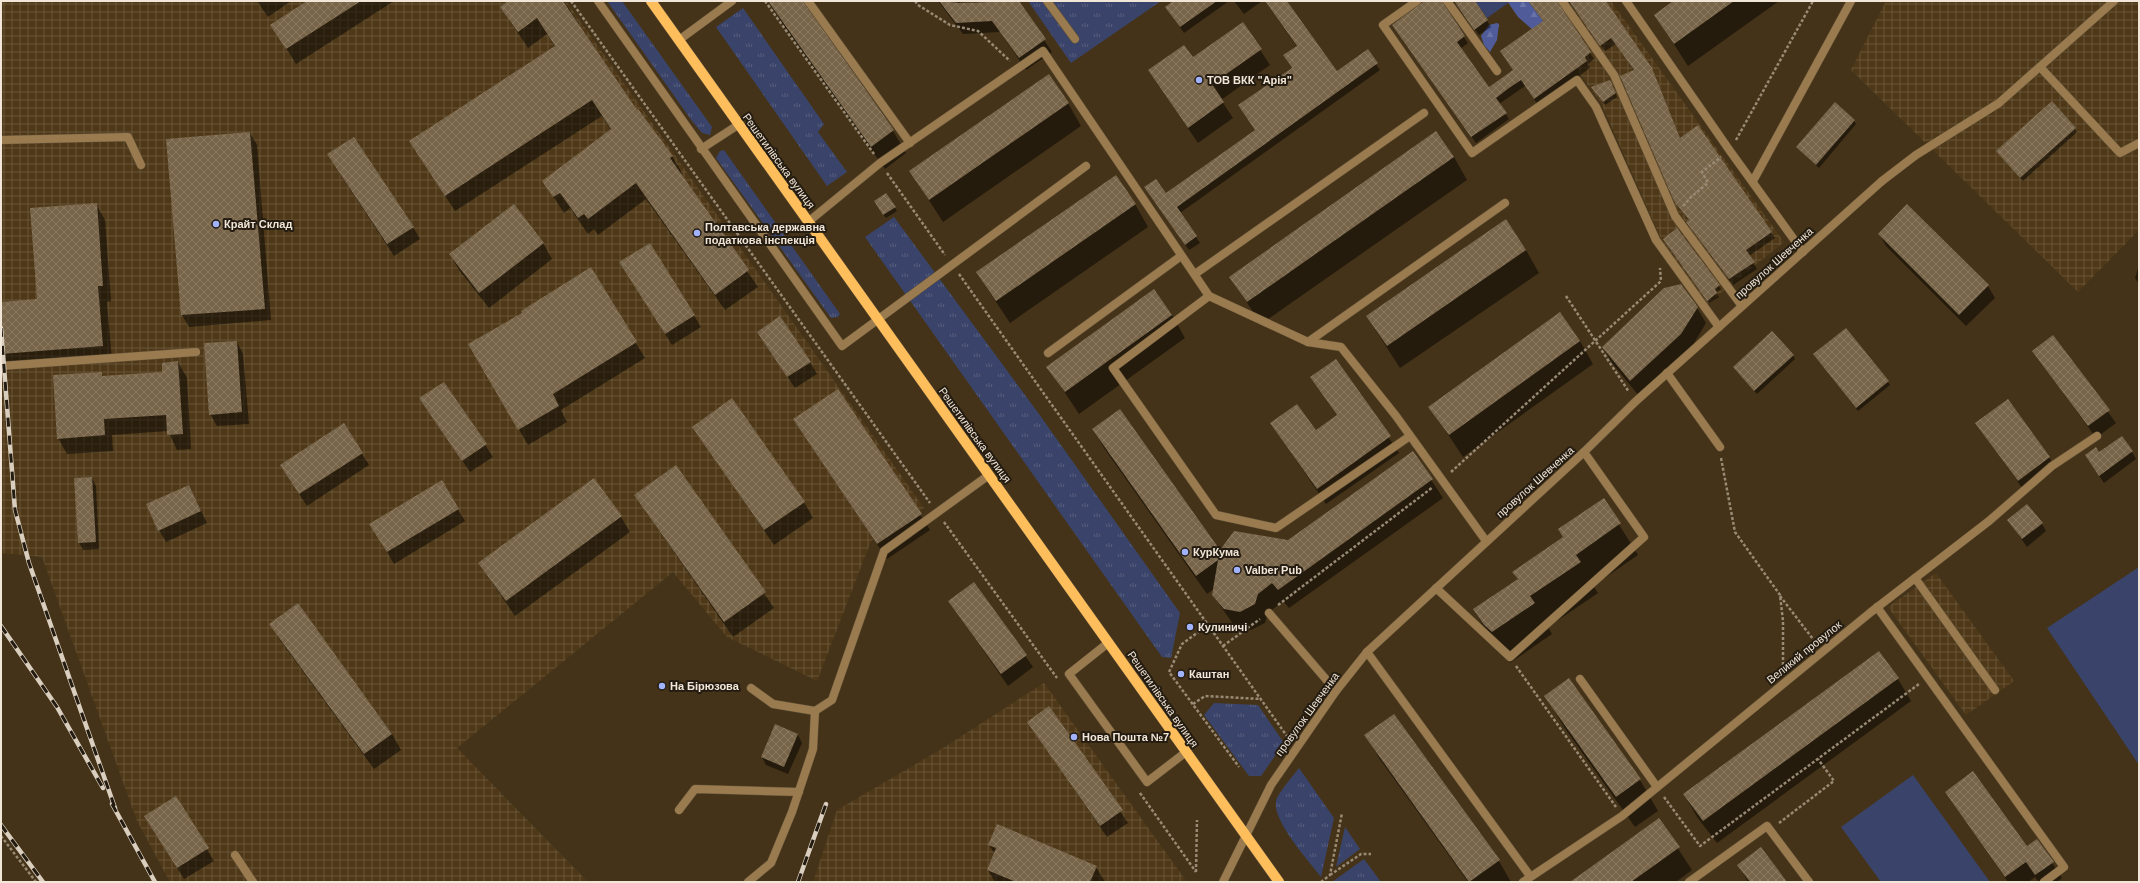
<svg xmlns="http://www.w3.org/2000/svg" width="2140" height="883" viewBox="0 0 2140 883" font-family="Arial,sans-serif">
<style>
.industrial{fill:url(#industrial-grid)}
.grass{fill:url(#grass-tufts)}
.forest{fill:url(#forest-firs)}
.park{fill:#3a4369}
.shadow{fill:#0007}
.building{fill:url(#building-cross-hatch)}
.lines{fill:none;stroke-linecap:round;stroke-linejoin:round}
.lane-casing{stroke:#605037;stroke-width:9}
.street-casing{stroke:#605037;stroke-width:9}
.primary-casing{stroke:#605037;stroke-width:11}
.path{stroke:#988a75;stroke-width:2.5;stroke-dasharray:3 2;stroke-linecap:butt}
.lane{stroke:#9a7b4f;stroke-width:8}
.street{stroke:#9a7b4f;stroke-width:8}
.primary{stroke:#febe5c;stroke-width:10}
.rail-casing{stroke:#dacebe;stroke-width:4.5}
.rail{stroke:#241c11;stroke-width:3;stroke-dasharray:9;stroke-linecap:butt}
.poi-dot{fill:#a1b3fd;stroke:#241c11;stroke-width:1.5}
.labels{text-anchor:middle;stroke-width:4;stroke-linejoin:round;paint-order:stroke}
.poi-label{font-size:11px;font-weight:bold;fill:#f1e6d7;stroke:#241c11;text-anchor:start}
.street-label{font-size:11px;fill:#f1e6d7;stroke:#241c11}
</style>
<defs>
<pattern id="industrial-grid" width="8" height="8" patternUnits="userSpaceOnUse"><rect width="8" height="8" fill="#4e3817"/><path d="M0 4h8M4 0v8" fill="none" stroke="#685538"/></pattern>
<pattern id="grass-tufts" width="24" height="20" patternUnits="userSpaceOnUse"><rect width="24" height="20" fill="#3a4369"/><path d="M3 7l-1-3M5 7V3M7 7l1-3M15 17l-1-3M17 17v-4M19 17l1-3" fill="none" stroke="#575e7e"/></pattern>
<pattern id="forest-firs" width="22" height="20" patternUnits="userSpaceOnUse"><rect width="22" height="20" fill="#4f5c99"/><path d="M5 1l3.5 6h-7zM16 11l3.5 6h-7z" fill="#6973a6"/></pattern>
<pattern id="building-cross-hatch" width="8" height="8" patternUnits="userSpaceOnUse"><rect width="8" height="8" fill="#776449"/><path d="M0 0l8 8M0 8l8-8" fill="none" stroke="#8b7a62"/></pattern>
</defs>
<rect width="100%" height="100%" fill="#443318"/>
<!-- industrial -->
<g class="industrial">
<path d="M1,1h565l358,507 -53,33 -54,140 -90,-44 -54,-65 -216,176 131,134h-418l-33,-61 -95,-264 -41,-4z"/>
<path d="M1527,1h84l173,241 -77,62 -45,-63 -61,-138z"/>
<path d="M1886,1h253v229l-61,62 -227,-222z"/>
<path d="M1936,573l78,108 -48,34 -78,-108z"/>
<path d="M1044,683l143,199h-374l24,-72 103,-60z"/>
</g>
<!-- grass -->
<g class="grass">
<path d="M607,1h15l90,126 -2,8 -8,-2 -10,-12z"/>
<path d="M1028,1h133l-90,62z"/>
<path d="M743,8l81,116 -6,8 29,40 -20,14 -111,-159z"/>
<path d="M724,150l116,164 -2,3 -7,1 -115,-160 4,-7z"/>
<path d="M894,217l145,197 141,199 -9,45 -9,-1 -297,-420z"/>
<path d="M1214,703l44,2 26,38 -23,33h-12l-45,-61z"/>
<path d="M1299,768l35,50 -13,59c-12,-16 -49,-56 -45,-76 2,-8 17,-25 23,-33z"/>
<path d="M1345,827l15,22 -24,18z"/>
<path d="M1364,859l17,23h-49z"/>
</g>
<!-- forest -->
<g class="forest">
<path d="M1507,1h26l12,23 -11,7 -16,-14z"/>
<path d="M1497,23l2,1 -2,16 -7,12 -6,-7 -3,-9 8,-11z"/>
</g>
<!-- park -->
<g class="park">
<path d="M1475,1h36l-24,17z"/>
<path d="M2139,567v198l-92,-137z"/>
<path d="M1913,775l77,107h-109l-40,-55z"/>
</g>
<!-- shadow -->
<g class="shadow">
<path d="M257,1h34l-23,16z"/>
<path d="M309,1h85l-98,63 -24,-39z"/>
<path d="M510,1h54l72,111 36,44 10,17 -2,1 78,113 -33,23 -79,-111 -48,36 -4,-6 -6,5 -18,-26 -6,5 -21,-32 68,-51 -9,-14 -147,95 -35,-54 135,-110 -8,-13 -19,14 -27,-41z"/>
<path d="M774,1h30l12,22 77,108 13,22 -21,16 -101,-143 -14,-22z"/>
<path d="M938,1h21l2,3 23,-3h34l34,51 -26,18 -26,-38 -37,2z"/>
<path d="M1175,1h54l-45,32 -14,-20z"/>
<path d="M1234,1h28l-18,13z"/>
<path d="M1265,1h20l51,72 31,-22 13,19 -200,143 20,30 -11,7 -40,-56h17l90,-64 36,-61 -8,-13 13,-9z"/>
<path d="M1427,1h47l13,20 4,6 -12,8 -23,-31 -6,-3 -5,4v5l23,33 -8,6 28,39 26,-18 29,-49 -15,-20h77l50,75 25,63 91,93 4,6 -26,18 8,13 -24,16 -42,-57 -2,-7 -10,-14 -45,-136 -18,-27 -11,7 -36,-49 -7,1 -2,5 34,51 -6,5 2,4 -52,37 -13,-19 -26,18 10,15 -33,24 -79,-111z"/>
<path d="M1675,1h104l-91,65 -33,-51z"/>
<path d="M1243,24l27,41 -49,35 12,18 -35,25 -49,-72 44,-12z"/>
<path d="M1612,84l5,13 -12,8 -10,-14z"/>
<path d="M1068,103l13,23 -138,96 -33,-51z"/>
<path d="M1854,121l2,3 -37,44 -22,-21z"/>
<path d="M2075,128l2,4 -54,49 -23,-26z"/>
<path d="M250,133l7,12 14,175 -82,7 -7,-12 -14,-175z"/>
<path d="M1454,157l13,23 -206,144 -31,-47z"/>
<path d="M335,166l78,61 7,12 -26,17z"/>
<path d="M96,204l9,16 6,81 -4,1 5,59 -111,9v-67l37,-3z"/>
<path d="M1135,204l13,23 -138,96 -33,-50z"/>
<path d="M877,205l18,3 2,3 -11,7z"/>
<path d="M1907,205l81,81 7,12 -29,28 -80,-80 -7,-12z"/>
<path d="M543,243l9,16 -63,49 -30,-38 -9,-16z"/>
<path d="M1666,243l53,43 2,3 -5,4 3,4 -10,6z"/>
<path d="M650,244l51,83 -29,18 -45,-71z"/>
<path d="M1526,250l13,23 -139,95 -33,-51z"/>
<path d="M2139,265v19l-4,-6z"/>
<path d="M591,269l54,89 -84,52 6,12 -39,23 -58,-100 54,-32z"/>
<path d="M1697,308l9,15 -16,27 -51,46 -27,-33 -9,-16z"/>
<path d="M1172,315l13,23 -106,76 -31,-47z"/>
<path d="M2053,337l63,86 -20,15 -63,-87z"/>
<path d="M1580,341l13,23 -130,93 -33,-50z"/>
<path d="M237,342l6,12 6,70 -32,2 -7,-12z"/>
<path d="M765,344l45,18 7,12 -22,14z"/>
<path d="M1793,355l2,4 -38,35 -23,-26z"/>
<path d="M1814,355l74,27 2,3 -32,26z"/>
<path d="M1336,360l63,93 -73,51 -55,-81 44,9 22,-16 -26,-39z"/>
<path d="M178,362l9,16 4,71 -14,1 -9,-19 -56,4 1,16 -46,3 -9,-16 43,-65 2,4 60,-4z"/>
<path d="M444,383l49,74 -23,15 -42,-62z"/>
<path d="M838,390l92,140 -43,29 -83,-125z"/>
<path d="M1976,423l73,34 7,12 -31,23z"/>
<path d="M344,425l25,40 -62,41 -19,-29z"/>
<path d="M693,427l111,75 9,16 -39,27z"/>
<path d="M1093,430l127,122 68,-11 125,-89 30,46 -154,110 -6,-7 -15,12 -3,10 -14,7 -16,-3 -22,-32 1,-6 -7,5 -103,-146z"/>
<path d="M2132,452l4,7 -32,24 -18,-27z"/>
<path d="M676,466l98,142 -41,29 -98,-141z"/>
<path d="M92,478l4,8 3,63 -16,1 -4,-8z"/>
<path d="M441,482l24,39 -71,43 -23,-40z"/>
<path d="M189,486l18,37 -41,19 -7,-12z"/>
<path d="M1603,499l35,56 -45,31 5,7 -50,34 4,7 -42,29 -18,-22 -18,-31 44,-30 -4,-8 50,-35z"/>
<path d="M621,517l9,15 -115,84 -36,-53z"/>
<path d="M2008,520l34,4 4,7 -19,16z"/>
<path d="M974,583l59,84 -25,19 -59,-85z"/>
<path d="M297,605l95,129 9,16 -27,19 -94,-129 -9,-16z"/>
<path d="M1898,679l13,22 -194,142 -20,-26 -13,-23z"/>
<path d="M1546,696l94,84 18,31 -23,16 -71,-100z"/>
<path d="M1049,708l79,115 -21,14 -79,-115z"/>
<path d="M1394,715l105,146 12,21h-43l-89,-124 -13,-23z"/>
<path d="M775,726l23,9 4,8 -14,31 -22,-9 -4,-8z"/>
<path d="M1946,792l81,56 10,-8 25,38 -5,4h-18l-4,-5 -7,5h-20z"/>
<path d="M176,798l38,63 -30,18 -32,-51z"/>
<path d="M1659,820l33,50 -16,12h-104z"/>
<path d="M989,845l107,22 9,15h-110l-7,-12 7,-16z"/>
<path d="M1738,865l48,17h-38z"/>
</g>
<!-- building -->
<g class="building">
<path d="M307,1h54l-75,48 -16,-24z"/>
<path d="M508,1h55l74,109 1,-1 35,47 -3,2 79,112 -34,25 -79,-112 -48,36 -4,-5 -6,4 -18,-25 -7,4 -11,-16 69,-52 -19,-29 -147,96 -36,-55 146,-95 -18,-28 -19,14 -18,-25z"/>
<path d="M768,1h35l91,129 -23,17z"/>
<path d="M939,1l22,2 58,-2 27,38 -27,19 -27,-37 -36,2z"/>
<path d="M1173,1h44l-37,26 -15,-20z"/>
<path d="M1265,1h22l50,70 31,-22 10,14 -201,144 20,29 -12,9 -41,-58 12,-8 10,14 89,-63 -17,-25 54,-37 -9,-13 14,-9z"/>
<path d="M1424,1h18l23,35 -8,6 32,45 24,-17 -13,-19 43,-30 -15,-20h29l34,51 -6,5 2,4 -53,38 -13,-19 -12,8 -13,10 11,15 -36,24 -79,-112z"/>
<path d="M1454,1h21l13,19 -14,10z"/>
<path d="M1569,1h37l46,67 28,70 18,-13 74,107 -26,18 9,12 -26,17 -43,-57 3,-2 -15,-19 -54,-125 14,-6 -23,-32 -11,8z"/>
<path d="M1673,1h61l-60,43 -20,-29z"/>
<path d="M1243,22l19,27 -50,35 12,18 -36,26 -40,-58 36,-25 9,12z"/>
<path d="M1049,74l20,29 -140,97 -20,-29z"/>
<path d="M1610,80l6,13 -13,9 -12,-15z"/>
<path d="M2052,101l24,27 -56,50 -24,-27z"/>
<path d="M1835,102l20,18 -39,45 -20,-18z"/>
<path d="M1436,131l18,26 -207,145 -18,-25z"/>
<path d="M250,132l15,177 -84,6 -15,-176z"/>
<path d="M354,137l60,90 -27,17 -60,-90z"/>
<path d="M1116,175l20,29 -140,97 -20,-29z"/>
<path d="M886,193l10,14 -13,8 -9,-14z"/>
<path d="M97,203l6,83h-5l5,60 -102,8v-52l36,-3 -7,-91z"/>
<path d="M514,204l30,39 -65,50 -30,-39z"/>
<path d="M1907,204l82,81 -30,30 -81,-81z"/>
<path d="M1506,219l20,31 -139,96 -21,-30z"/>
<path d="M1677,228l43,57 -5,4 2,4 -10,8 -44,-62z"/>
<path d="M650,243l45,72 -30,19 -46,-72z"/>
<path d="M591,267l46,75 -84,52 6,12 -41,24 -50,-86 54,-31 -1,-2z"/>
<path d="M1681,284l17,23 -17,27 -51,47 -28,-34 62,-59z"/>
<path d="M1154,289l18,26 -107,77 -19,-25z"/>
<path d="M1560,312l20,29 -131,94 -21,-28z"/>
<path d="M780,316l31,46 -24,15 -30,-45z"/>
<path d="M1846,328l43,53 -33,27 -43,-54z"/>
<path d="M1772,331l22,24 -40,36 -21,-24z"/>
<path d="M2053,335l57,75 -22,16 -56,-75z"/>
<path d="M237,341l5,71 -33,3 -5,-72z"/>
<path d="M1336,359l55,77 -74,53 -47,-66 27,-19 19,26 21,-15 -27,-38z"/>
<path d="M178,361l5,73 -16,1 -1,-20 -62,4 1,16 -48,4 -4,-64 49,-3v4l60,-4v-9z"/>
<path d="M444,382l43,62 -25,17 -43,-63z"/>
<path d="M838,389l84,125 -45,30 -84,-125z"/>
<path d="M732,398l73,104 -41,28 -72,-103z"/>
<path d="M2008,399l42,58 -32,24 -43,-58z"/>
<path d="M1120,409l100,141 14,-19 54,9 125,-89 20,28 -155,111 -6,-7 -14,11 -3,10 -15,8 -16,-3 -12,-14 6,-35 -22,16 -104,-147z"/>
<path d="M344,423l19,30 -64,41 -19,-29z"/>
<path d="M2122,436l11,15 -34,25 -14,-21 11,-8 3,5z"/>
<path d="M676,465l90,127 -42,30 -90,-127z"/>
<path d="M92,477l4,65 -18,1 -4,-65z"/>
<path d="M594,478l28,38 -116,85 -28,-38z"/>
<path d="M442,480l17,29 -72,43 -18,-28z"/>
<path d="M189,485l12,26 -43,20 -12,-27z"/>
<path d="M1604,498l17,25 -45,32 5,7 -51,34 5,7 -43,29 -8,-7 -11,-16 45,-30 -6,-7 51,-35 -5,-8z"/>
<path d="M2027,504l16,19 -21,16 -15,-19z"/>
<path d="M974,582l53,73 -26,19 -53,-73z"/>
<path d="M298,603l94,131 -28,20 -95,-130z"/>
<path d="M1879,651l20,27 -196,143 -20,-27z"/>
<path d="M1569,678l72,101 -25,18 -72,-101z"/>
<path d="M1049,706l74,104 -23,16 -73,-104z"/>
<path d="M1394,714l106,146 -31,22 -105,-147z"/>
<path d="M775,724l23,10 -14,33 -23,-10z"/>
<path d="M1973,771l54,75 10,-7 17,23 -19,13 -9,-13 -21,15 -60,-85z"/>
<path d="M176,796l33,52 -32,20 -33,-52z"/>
<path d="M1659,818l21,29 -49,35h-61z"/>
<path d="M997,824l100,42 -7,16h-74l-29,-12 9,-22 -8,-3z"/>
<path d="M1761,847l18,24 8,11h-37l-13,-17z"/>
</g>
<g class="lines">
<!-- lane casing -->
<g class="lane-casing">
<g id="lane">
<path d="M598,1l244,345 244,-180"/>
<path d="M808,1l102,142"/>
<path d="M1047,1l28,38"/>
<path d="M1417,1l-34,24 89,128 105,-73 19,27 60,133 63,87"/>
<path d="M1447,1l50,70"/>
<path d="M1562,1l52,74 61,141 67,90"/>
<path d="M1626,1l104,150 73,101"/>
<path d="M679,40l53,-39"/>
<path d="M2040,67l80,86 19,-10"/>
<path d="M1,140l127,-3 13,28"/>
<path d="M701,149l37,-24"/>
<path d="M1753,181l98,-180"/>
<path d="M1882,181l34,-26 83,-52 115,-102"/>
<path d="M808,222l72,-59 163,-112 166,245 99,46 33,5 55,69 90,125"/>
<path d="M1195,274l229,-161"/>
<path d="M1209,296l-96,72 103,147 60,13 134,-92"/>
<path d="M1308,342l197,-139"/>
<path d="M1048,353l133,-97"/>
<path d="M1,366l195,-14"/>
<path d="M1667,373l53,74"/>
<path d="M1915,578l80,112"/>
<path d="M1436,588l74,69 134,-120 -60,-85"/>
<path d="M1877,607l187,260 -20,15"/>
<path d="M1269,613l67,78"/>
<path d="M1108,643l-39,31 78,108 39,-30"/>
<path d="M1367,652l163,224"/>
<path d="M1580,679l77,108"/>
<path d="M751,688l22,16 42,7 17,-11 52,-149 105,-76"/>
<path d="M679,810l16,-21 104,3"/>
<path d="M235,855l18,27"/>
<path d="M748,882l23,-19 21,-51 21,-63 2,-38"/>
<path d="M1689,882l78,-56 42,56"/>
</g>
</g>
<!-- street casing -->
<g class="street-casing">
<g id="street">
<path d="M1223,882l48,-97 65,-94 31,-39 217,-200 51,-50 247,-221"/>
<path d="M1523,882l99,-66 249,-204 118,-91 63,-55 45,-30"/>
</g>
</g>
<!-- primary casing -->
<g class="primary-casing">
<path id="primary" d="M651,1l628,881"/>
</g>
<!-- path -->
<g class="path">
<path d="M571,1l359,502"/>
<path d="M765,1l109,153"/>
<path d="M915,1l3,4 32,20 28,6 32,30"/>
<path d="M1736,140l77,-139"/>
<path d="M887,173l58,82"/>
<path d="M1683,206l8,-9 17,-14 -6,-11 19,-15"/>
<path d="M959,274l330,465"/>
<path d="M1566,296l63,96"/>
<path d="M1721,458l14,74 45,63 3,26v48"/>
<path d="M1451,472l210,-191 -1,-13"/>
<path d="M944,522l113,156"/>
<path d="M1780,596l36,47"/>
<path d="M1278,605l155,-118"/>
<path d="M1208,625l-26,19 -13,28 70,95"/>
<path d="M1223,646l37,-27"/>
<path d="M1516,666l100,141"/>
<path d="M1193,704l12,-8 56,3"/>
<path d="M1140,793l56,79"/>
<path d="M1664,797l36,49 219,-162"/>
<path d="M1779,823l55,-42 -16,-22"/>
<path d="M1,836l35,46"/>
<path d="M1196,872l1,-52"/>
<path d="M1330,875l31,-21h10"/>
<path d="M1321,882l9,-7 12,-62"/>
</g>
<!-- lane -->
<use href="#lane" class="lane"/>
<!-- street -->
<use href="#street" class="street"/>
<!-- primary -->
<use href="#primary" class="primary"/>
<!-- rail casing -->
<g class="rail-casing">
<g id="rail">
<path d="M1,328l14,182 14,53 86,245"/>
<path d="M1,626l56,81 46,81"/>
<path d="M112,804l43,78"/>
<path d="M1,825l42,57"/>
<path d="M798,882l28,-78"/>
</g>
</g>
<!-- rail -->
<use href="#rail" class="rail"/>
</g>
<!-- markers -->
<g class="poi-dot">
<circle cx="1199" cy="80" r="4"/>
<circle cx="216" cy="224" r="4"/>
<circle cx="697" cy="233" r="4"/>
<circle cx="1185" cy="552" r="4"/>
<circle cx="1237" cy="570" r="4"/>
<circle cx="1190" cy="627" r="4"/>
<circle cx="1181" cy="674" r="4"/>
<circle cx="662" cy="686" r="4"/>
<circle cx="1074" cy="737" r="4"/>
</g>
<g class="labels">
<!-- poi labels -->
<g class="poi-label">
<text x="1207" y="84">ТОВ ВКК "Арія"</text>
<text x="224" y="228">Крайт Склад</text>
<text x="705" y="231">Полтавська державна<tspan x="705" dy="13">податкова інспекція</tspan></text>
<text x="1193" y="556">КурКума</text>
<text x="1245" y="574">Valber Pub</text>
<text x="1198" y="631">Кулиничі</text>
<text x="1189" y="678">Каштан</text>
<text x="670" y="690">На Бірюзова</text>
<text x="1082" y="741">Нова Пошта №7</text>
</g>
<!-- street labels -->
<g class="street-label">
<text transform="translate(779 161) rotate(54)" y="4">Решетилівська вулиця</text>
<text transform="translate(1774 263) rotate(-42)" y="4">провулок Шевченка</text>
<text transform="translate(975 435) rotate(54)" y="4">Решетилівська вулиця</text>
<text transform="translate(1535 482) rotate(-42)" y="4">провулок Шевченка</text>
<text transform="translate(1804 652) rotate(-39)" y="4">Великий провулок</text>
<text transform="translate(1163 699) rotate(55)" y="4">Решетилівська вулиця</text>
<text transform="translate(1307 714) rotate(-54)" y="4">провулок Шевченка</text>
</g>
</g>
<!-- border -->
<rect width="2140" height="883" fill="none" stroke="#f1e6d7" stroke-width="4"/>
</svg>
